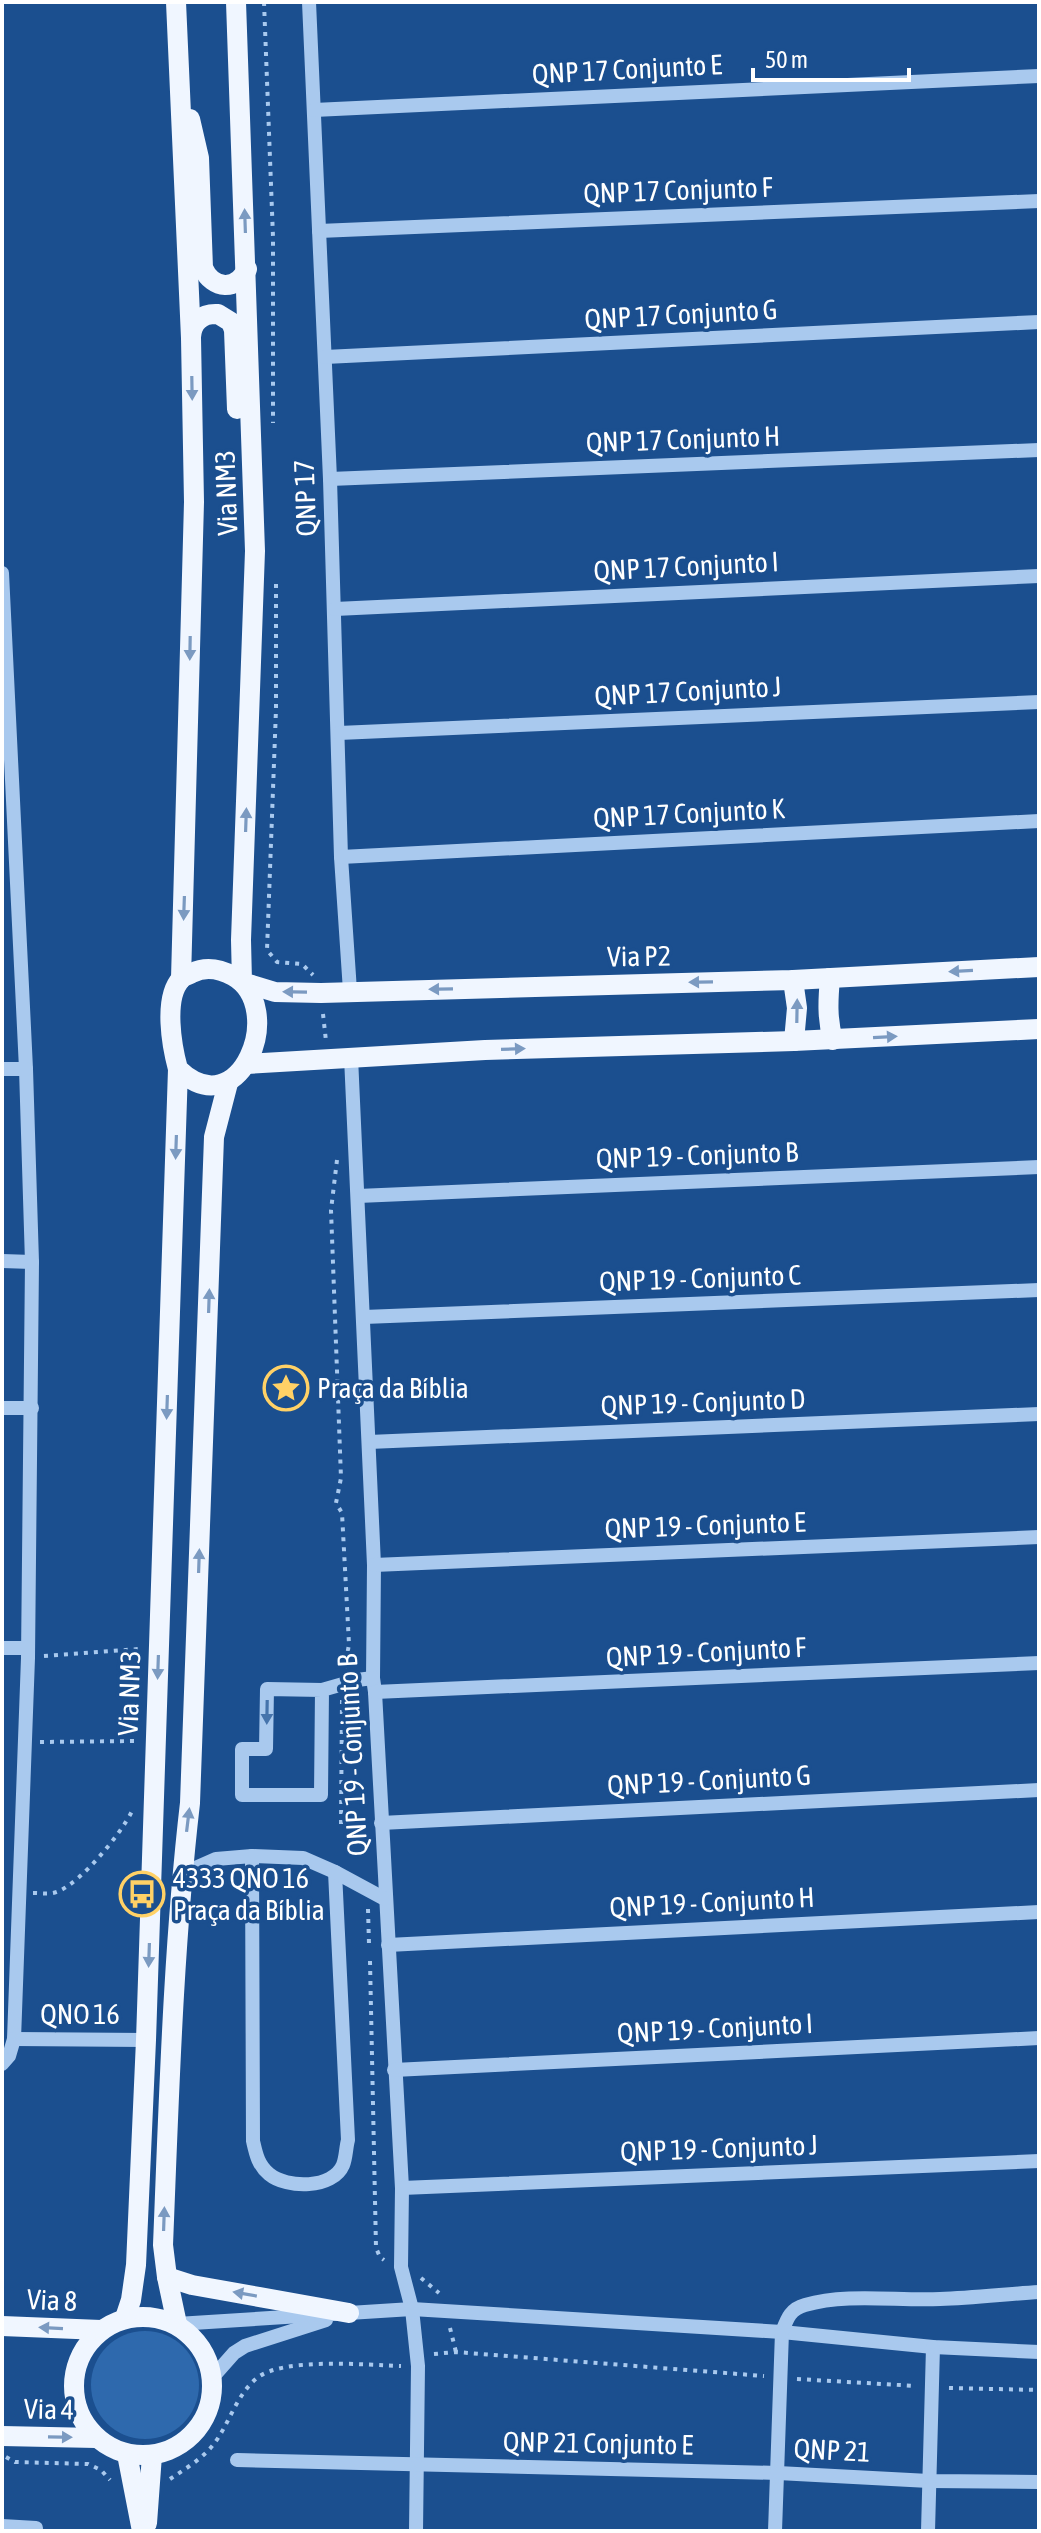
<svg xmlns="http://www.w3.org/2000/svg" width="1041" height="2533" viewBox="0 0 1041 2533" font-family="'Asap Condensed',sans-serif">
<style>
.grass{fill:#2e69ad}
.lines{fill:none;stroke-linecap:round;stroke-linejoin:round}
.path{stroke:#a9c9ee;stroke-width:4;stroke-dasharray:4 6;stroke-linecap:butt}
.minor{stroke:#a9c9ee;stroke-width:14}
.major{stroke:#f0f6ff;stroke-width:20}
.oneway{fill:#7b9ac1}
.oneway2{fill:#4674ac}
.labels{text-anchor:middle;stroke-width:7;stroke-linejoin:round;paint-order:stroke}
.street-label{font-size:28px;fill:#fff;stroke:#1b4f8f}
.poi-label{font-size:28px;fill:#fff;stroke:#1b4f8f;text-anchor:start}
</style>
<rect width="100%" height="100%" fill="#1b4f8f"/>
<!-- grass -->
<circle class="grass" cx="145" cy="2385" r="54"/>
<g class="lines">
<!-- path -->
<g class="path">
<path d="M264,2l9,235v186"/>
<path d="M276,584v125l-9,241 10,12 25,2 11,11"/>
<path d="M323,1014l3,27"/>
<path d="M337,1160l-6,50 10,268 -5,25 6,10 7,131 -4,24"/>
<path d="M44,1656l95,-7"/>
<path d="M342,1700l-1,124h24"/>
<path d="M40,1742l96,-1"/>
<path d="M33,1893c9,0 18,2 26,-2 23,-10 62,-57 73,-80"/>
<path d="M368,1909l1,35"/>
<path d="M370,1961l6,287 4,9 4,3"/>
<path d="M421,2278l18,15"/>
<path d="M450,2328l6,24"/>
<path d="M434,2354l22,-2 308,24"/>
<path d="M797,2379l119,7"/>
<path d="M949,2388l90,2"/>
<path d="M6,2457l9,5 73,2 13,6 9,10"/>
<path d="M170,2479c15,-10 32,-20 43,-34 16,-20 23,-50 44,-67 26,-21 109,-13 144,-12"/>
</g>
<!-- minor -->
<g class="minor">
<path d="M309,2l21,477 11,378 9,134"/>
<path d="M314,110l725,-34"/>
<path d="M319,231l720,-30"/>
<path d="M325,357l714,-35"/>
<path d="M330,479l709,-29"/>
<path d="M2,573l24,496 6,193 -4,396 -14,381 -5,17 -7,8"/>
<path d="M335,609l704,-33"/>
<path d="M339,733l700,-31"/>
<path d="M341,857l698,-36"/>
<path d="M351,1057l23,508 -1,113 2,14 27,496 -1,79 11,42 6,57 -2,165"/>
<path d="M2,1069h24"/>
<path d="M358,1196l681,-29"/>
<path d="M2,1261l30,1"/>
<path d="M364,1317l675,-27"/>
<path d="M2,1408h30"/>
<path d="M369,1442l670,-28"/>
<path d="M374,1565l665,-28"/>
<path d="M2,1648h26"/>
<path d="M322,1690l-1,105h-79v-46h24l1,-60 55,1 35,-10 16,-2"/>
<path d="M375,1692l664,-29"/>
<path d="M381,1823l658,-33"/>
<path d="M252,1856l1,285c3,13 5,24 16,33 18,15 64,15 74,-9 3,-7 3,-18 5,-25l-13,-268"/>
<path d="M182,1874l34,-15 36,-3 51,2 32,14 50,27"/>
<path d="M388,1945l651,-33"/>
<path d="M14,2039l132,1"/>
<path d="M394,2070l645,-32"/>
<path d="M402,2188l637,-27"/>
<path d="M177,2324l235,-15 370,23 151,15 106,5"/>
<path d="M211,2379l23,-26 11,-7 81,-26"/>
<path d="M237,2460l541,13 151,8 110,1"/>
<path d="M2,2526l34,2"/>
<path d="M775,2531l7,-199c5,-13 8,-23 23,-27 42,-12 91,-4 135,-6 33,-1 66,-5 99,-7"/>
<path d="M928,2531l5,-184"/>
</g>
<!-- major -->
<g class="major">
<path d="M176,2l15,336 3,164 -13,477"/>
<path d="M236,2l19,549 -14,389 1,42 33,10 46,1 472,-13 246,-13"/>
<path d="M190,119l9,39 4,110c10,22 34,23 44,1"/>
<path d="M191,337c1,-16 11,-24 27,-23l13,8 3,8 3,79"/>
<path d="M830,978c-2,22 -3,41 3,62"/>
<path d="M793,980l4,28 -3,33"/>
<path d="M247,1064l238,-14 309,-9 245,-12"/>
<path d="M167,2277l25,8 157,28"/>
<circle cx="143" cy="2386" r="69"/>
<path d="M125,2318l6,-18 5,-35 10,-225 32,-971c-6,-22 -15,-71 3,-90 3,-3 8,-4 11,-6 14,-7 28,-4 41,3 55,31 7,153 -55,93"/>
<path d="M177,2324l-10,-47 -4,-32c6,-147 10,-295 27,-442l24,-666 14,-54"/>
<path d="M2,2326l99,4"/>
<path d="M2,2436l94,2"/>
<path d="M127,2454l15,77"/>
<path d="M147,2523l5,-68"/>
</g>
</g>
<!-- one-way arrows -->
<defs><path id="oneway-solid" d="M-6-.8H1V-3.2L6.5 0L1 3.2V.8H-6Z" transform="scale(2)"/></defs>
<g class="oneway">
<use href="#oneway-solid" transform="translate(245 221) rotate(-92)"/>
<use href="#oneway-solid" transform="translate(192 388) rotate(89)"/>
<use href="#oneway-solid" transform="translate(190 648) rotate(91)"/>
<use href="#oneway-solid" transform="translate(246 820) rotate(-88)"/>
<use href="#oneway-solid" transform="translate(184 908) rotate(92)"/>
<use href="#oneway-solid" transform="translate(961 971) rotate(177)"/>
<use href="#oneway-solid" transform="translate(701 982) rotate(179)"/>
<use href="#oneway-solid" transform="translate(441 989) rotate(179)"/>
<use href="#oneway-solid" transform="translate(295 992) rotate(-179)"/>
<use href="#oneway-solid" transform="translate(797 1011) rotate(-89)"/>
<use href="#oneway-solid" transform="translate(885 1037) rotate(-3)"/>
<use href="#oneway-solid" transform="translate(513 1049) rotate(-2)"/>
<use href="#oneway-solid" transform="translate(176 1147) rotate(92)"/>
<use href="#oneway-solid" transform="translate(209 1301) rotate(-88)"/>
<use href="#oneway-solid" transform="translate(167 1407) rotate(92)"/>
<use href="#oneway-solid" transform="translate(199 1561) rotate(-88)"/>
<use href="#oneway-solid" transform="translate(158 1667) rotate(92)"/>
<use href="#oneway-solid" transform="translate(188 1820) rotate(-83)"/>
<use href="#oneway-solid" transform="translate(149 1955) rotate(92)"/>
<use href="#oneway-solid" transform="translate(164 2219) rotate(-88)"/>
<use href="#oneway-solid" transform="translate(245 2294) rotate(-170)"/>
<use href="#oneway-solid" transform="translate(51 2328) rotate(-177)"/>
<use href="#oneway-solid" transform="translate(60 2437) rotate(1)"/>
</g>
<use class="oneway2" href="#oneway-solid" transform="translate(267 1712) rotate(91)"/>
<!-- icons -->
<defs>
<g id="sight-ring" transform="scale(2.3)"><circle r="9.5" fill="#1b4f8f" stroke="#ffd166" stroke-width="1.5"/><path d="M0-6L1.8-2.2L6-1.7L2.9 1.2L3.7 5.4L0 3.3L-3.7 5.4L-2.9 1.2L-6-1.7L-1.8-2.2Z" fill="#ffd166"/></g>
<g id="bus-ring" transform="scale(2.3)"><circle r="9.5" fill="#1b4f8f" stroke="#ffd166" stroke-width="1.5"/><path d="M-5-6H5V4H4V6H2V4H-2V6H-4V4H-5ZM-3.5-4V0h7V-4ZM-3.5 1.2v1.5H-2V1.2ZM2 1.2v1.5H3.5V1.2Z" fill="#ffd166"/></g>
</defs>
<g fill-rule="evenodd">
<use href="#sight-ring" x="286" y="1388"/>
<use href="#bus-ring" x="142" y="1894"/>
</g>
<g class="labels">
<!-- street labels -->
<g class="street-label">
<text transform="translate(627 69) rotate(-3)" y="10">QNP 17 Conjunto E</text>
<text transform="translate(678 190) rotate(-2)" y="10">QNP 17 Conjunto F</text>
<text transform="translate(681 314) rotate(-3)" y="10">QNP 17 Conjunto G</text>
<text transform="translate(683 439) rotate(-2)" y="10">QNP 17 Conjunto H</text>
<text transform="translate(226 493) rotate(-92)" y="10">Via NM3</text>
<text transform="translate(305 498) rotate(-92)" y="10">QNP 17</text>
<text transform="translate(686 566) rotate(-3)" y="10">QNP 17 Conjunto I</text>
<text transform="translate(688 691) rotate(-3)" y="10">QNP 17 Conjunto J</text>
<text transform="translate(689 813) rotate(-3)" y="10">QNP 17 Conjunto K</text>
<text transform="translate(639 956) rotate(-1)" y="10">Via P2</text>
<text transform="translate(697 1155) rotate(-2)" y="10">QNP 19 - Conjunto B</text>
<text transform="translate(700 1278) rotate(-2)" y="10">QNP 19 - Conjunto C</text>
<text transform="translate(703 1402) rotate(-2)" y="10">QNP 19 - Conjunto D</text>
<text transform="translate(705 1525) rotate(-2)" y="10">QNP 19 - Conjunto E</text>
<text transform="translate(706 1652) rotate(-3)" y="10">QNP 19 - Conjunto F</text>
<text transform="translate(129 1693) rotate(-88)" y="10">Via NM3</text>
<text transform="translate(352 1755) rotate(-93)" y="10">QNP 19 - Conjunto B</text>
<text transform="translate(709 1780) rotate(-3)" y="10">QNP 19 - Conjunto G</text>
<text transform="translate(712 1902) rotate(-3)" y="10">QNP 19 - Conjunto H</text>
<text x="80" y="2024">QNO 16</text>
<text transform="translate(715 2028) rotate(-3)" y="10">QNP 19 - Conjunto I</text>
<text transform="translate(719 2148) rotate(-2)" y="10">QNP 19 - Conjunto J</text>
<text transform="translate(52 2300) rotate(3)" y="10">Via 8</text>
<text transform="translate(49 2409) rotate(1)" y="10">Via 4</text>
<text transform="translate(598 2443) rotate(1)" y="10">QNP 21 Conjunto E</text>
<text transform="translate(832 2450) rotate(3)" y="10">QNP 21</text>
</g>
<!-- poi labels -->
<g class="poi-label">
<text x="317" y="1398">Praça da Bíblia</text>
<text x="173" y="1888">4333 QNO 16<tspan x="173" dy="32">Praça da Bíblia</tspan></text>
</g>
</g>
<!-- border -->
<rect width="1041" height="2533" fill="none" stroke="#ffffff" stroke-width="8"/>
<!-- scale -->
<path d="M753 68v12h156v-12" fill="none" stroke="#ffffff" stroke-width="4"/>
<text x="765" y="68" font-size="24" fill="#ffffff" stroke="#1b4f8f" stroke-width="6" paint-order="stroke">50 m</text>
</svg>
